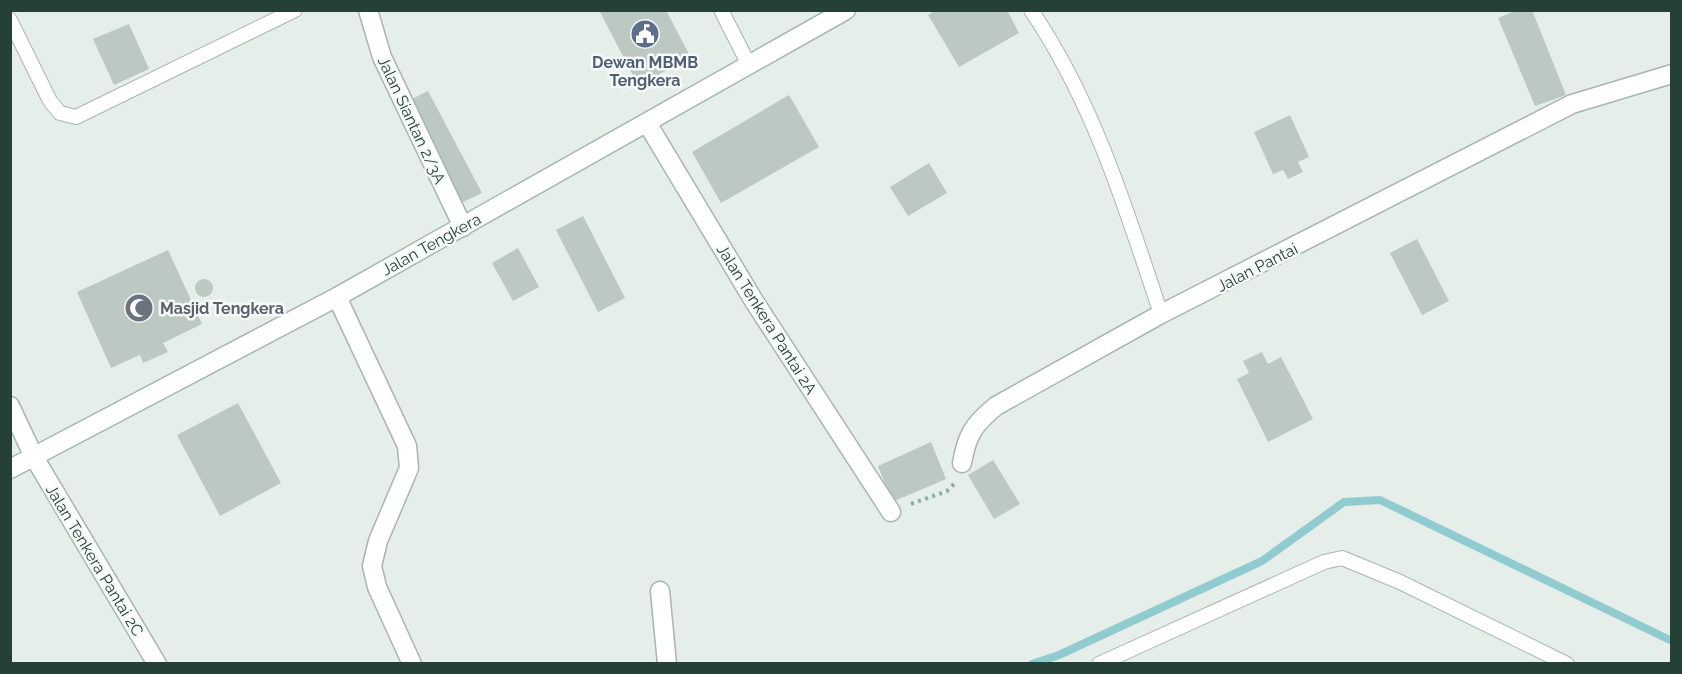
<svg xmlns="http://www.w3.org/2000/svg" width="1682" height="674" viewBox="0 0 1682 674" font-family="Raleway,sans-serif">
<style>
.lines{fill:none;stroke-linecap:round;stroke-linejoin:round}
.stream{stroke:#90cbd0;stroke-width:8}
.building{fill:#bbc9c2}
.service-casing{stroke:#a8b6b0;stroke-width:16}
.minor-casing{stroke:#a8b6b0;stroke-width:21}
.secondary-casing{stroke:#a4b9b0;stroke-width:21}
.path{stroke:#87b0a0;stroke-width:4;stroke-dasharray:3 4.5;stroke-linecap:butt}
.service{stroke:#fff;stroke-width:14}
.minor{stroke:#fff;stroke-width:18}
.secondary{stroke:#fff;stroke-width:18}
.labels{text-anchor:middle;stroke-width:5;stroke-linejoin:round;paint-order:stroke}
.service-label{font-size:16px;font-weight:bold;fill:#4e5e75;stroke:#f6faf8}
.street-label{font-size:16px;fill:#254036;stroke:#f6faf8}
.worship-label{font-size:16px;font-weight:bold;fill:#5b616d;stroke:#f6faf8;text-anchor:start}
</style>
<rect width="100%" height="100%" fill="#e6eeea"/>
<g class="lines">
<!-- stream -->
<path class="stream" d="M1032,664l27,-9 203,-94 82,-59 36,-2 292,141"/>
</g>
<!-- building -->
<g class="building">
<path d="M599,10h67l25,48 -53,27z"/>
<path d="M936,10h71l12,23 -60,34 -31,-52z"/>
<path d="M1517,10h15l34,85 -31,11 -37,-88z"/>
<path d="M129,24l20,45 -35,16 -21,-46z"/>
<path d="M428,91l54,102 -23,11 -53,-102z"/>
<path d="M789,95l30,52 -98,56 -29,-51z"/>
<path d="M1290,115l19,42 -11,5 5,10 -15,7 -5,-9 -10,4 -19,-42z"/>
<path d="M929,163l18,30 -39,23 -18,-29z"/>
<path d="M583,216l42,82 -27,14 -42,-82z"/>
<path d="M1417,239l32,62 -27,14 -32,-62z"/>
<path d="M518,248l21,39 -26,14 -21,-38z"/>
<path d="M168,250l34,74 -39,19 5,9 -25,11 -3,-8 -29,13 -34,-76z"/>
<circle cx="204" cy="288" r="9"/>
<path d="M1262,352l6,12 13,-7 32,62 -45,23 -31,-63 12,-6 -6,-12z"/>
<path d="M238,403l43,80 -61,33 -43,-81z"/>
<path d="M931,442l15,37 -54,23 -14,-36z"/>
<path d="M993,460l27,44 -26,15 -26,-44z"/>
</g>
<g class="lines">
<!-- service casing -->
<g class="service-casing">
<g id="service">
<path d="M721,10l28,55"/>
<path d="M1031,10c63,93 95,199 130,304"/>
<path d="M10,20l40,81 10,12 16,4 219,-107"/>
<path d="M1099,664l225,-102 18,-4 58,24 167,82"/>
</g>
</g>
<!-- minor casing -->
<g class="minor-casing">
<g id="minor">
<path d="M368,10l14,47 81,170"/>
<path d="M647,123l107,178 137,211"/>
<path d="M337,297l70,149 2,22 -31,73 -6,25 5,21 35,77"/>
<path d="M10,406l24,51 123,207"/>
<path d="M962,463c5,-28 11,-38 34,-57l165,-92 411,-210 100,-30"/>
<path d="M660,591l7,73"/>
</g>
</g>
<!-- secondary casing -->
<g class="secondary-casing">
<path id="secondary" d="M10,469l327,-172 509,-287"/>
</g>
<!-- path -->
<path class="path" d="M911,504l36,-13 8,-8"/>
<!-- service -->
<use href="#service" class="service"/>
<!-- minor -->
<use href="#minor" class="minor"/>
<!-- secondary -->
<use href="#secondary" class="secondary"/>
</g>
<!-- icons -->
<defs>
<g id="civic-disc" transform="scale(1.5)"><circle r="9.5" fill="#5c6f8a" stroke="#f6faf8"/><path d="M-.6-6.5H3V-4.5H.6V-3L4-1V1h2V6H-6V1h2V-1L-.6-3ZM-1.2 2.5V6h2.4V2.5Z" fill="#fff"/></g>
<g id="mosque-disc" transform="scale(1.5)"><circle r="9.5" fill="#6b7280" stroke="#f6faf8"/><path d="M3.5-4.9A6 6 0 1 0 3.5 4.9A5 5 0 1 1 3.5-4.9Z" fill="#fff"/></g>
</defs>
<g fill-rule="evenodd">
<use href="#civic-disc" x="645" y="34"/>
<use href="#mosque-disc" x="139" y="308"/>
</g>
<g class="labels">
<!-- service labels -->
<g class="service-label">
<text x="645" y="68">Dewan MBMB<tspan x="645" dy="18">Tengkera</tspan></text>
</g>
<!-- street labels -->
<g class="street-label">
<text transform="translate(412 120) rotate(65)" y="6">Jalan Siantan 2/3A</text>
<text transform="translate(431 244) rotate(-29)" y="6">Jalan Tengkera</text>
<text transform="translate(1257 267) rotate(-27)" y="6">Jalan Pantai</text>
<text transform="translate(767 319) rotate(58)" y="6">Jalan Tenkera Pantai 2A</text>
<text transform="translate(95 560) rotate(59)" y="6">Jalan Tenkera Pantai 2C</text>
</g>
<!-- worship labels -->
<g class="worship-label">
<text x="160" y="314">Masjid Tengkera</text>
</g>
</g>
<!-- border -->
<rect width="1682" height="674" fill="none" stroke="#254036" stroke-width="24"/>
</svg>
